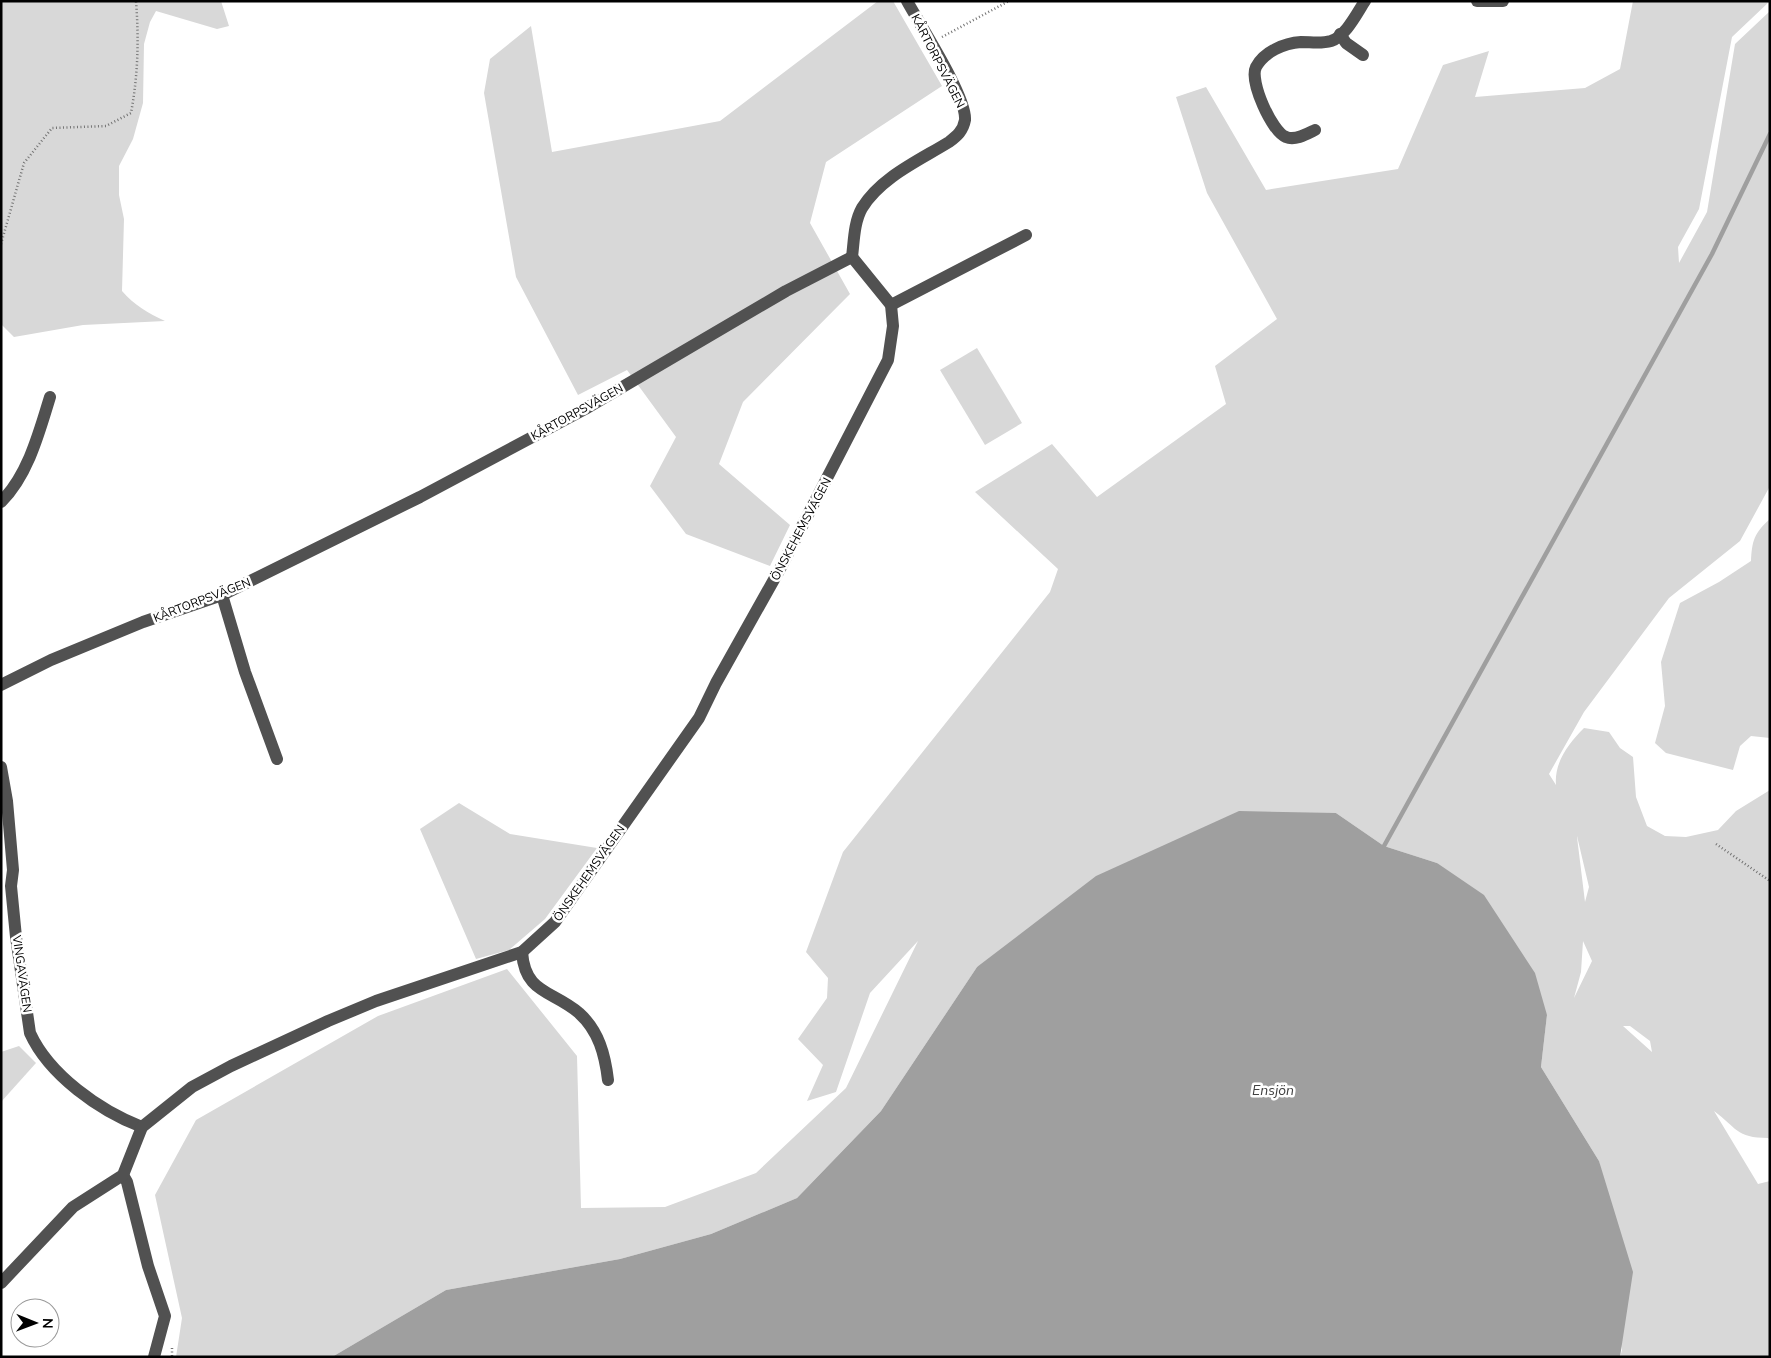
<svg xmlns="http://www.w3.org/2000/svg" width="1771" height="1358" viewBox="0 0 1771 1358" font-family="'Nunito Sans',sans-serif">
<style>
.green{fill:#d8d8d8;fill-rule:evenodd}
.water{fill:#9f9f9f}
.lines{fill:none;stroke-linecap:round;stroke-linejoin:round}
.stream{stroke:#9f9f9f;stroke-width:4.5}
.path{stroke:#737373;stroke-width:2.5;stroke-dasharray:1 2.5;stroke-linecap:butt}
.minor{stroke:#515151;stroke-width:12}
.labels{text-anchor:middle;stroke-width:5;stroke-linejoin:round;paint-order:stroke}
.street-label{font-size:12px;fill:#000;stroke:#fff}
.water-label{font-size:14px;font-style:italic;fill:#404040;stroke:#fff}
</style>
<rect width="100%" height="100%" fill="#fff"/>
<!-- green -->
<g class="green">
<path d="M1,1h220l8,25 -12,3 -61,-18 -6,11 -6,22 -1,59 -10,36 -14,27v29l5,24 -2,72c12,14 26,22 43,30l-82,4 -69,12 -13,-13z"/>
<path d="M878,1h15l49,85 -116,76 -16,61 40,71 -107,108 -24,62 71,61 -20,41 -84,-32 -36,-48 26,-49 -49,-67 -49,25 -62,-118 -32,-184 6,-34 41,-33 21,126 168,-31z"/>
<path d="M1633,1h137l-38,36 -33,172 -21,38 1,16 28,-51 28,-168 35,-33v475l-30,55 -71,57 -85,114 -35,62 7,11c-2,-22 12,-41 28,-57l25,4 11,16 13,9 3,40 11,29 18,10 21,1 32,-7 18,-19 34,-21v350l-2,-2c-32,0 -32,-11 -54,-27l44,73 12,-3v176h-150l2,-7 -23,-189 -58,-94 6,-52 -110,-152 -53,-17 -48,-33 -359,154 -96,144 -84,87 -86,36 -91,25 -174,31 -114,67h-156l6,-39 -27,-123 41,-75 182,-104 129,-47 70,87 4,152 84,-1 91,-34 90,-85 72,-147 -48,52 -34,99 -29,9 16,-36 -25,-26 29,-41 1,-20 -22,-26 37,-100 207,-260 8,-23 -83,-77 77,-48 45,53 129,-93 -11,-38 62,-47 -70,-126 -31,-96 30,-10 60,103 132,-21 45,-104 46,-14 -14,46 110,-9 35,-19zM1577,836l12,51 -4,15 -8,-65zM1583,941l9,20 -18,37 7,-26zM1623,1026h7l20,15 2,11z"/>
<path d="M977,348l45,75 -37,22 -45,-75z"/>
<path d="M1770,519v219l-19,-2 -11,10 -7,24 -67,-17 -11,-10 10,-37 -4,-44 19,-59 39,-21 32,-21c1,-20 3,-28 19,-42z"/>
<path d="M459,803l51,31 87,14 -52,71 -36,31 -33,9 -56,-130z"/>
<path d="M19,1046l17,17 -35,39v-50z"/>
</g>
<!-- water -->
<path class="water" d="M1239,811l97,2 48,33 53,17 47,32 51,78 12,42 -6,52 58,94 34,111 -13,85h-1288l114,-67 174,-31 91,-25 86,-36 84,-87 96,-144 119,-91z"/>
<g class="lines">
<!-- stream -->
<path class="stream" d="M1384,846l328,-592 58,-120"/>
<!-- path -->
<g class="path">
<path d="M942,37l67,-36"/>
<path d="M1,244l23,-81 28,-35 54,-2 25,-13c7,-38 8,-73 5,-112"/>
<path d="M1716,844l54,37"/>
<path d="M172,1348v9"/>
</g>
<!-- minor -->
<g class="minor">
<path d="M1477,1h26"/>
<path d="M1340,34l6,9 17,12"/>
<path d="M1315,130c-8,4 -20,11 -29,7 -14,-5 -37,-56 -30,-70 8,-15 28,-24 45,-25 10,0 20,2 30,-1 15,-5 26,-28 34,-40"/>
<path d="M852,257c2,-16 2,-35 10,-49 19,-31 58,-48 87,-66 8,-6 14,-11 16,-22 2,-23 -45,-95 -58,-119"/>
<path d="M891,305l135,-70"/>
<path d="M1,502c27,-27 38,-69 49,-105"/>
<path d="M222,595l23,77 32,87"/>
<path d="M1,685l50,-25 92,-38 79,-27 198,-98 165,-88 201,-118 66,-34"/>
<path d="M1,767l6,34 6,69 -2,16 5,51 14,96c19,42 70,78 112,94"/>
<path d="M522,952c3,42 30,38 57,61 20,18 26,42 29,67"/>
<path d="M123,1175l4,7 21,84 17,50 -11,41"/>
<path d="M1,1283l72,-76 50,-32 19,-48 50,-40 39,-21 97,-45 48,-20 146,-49 33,-30 144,-204 17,-35 65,-116 107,-207 5,-34 -2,-21 -39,-48"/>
</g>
</g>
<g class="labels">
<!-- street labels -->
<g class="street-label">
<text transform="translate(938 61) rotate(63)" y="4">KÅRTORPSVÄGEN</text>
<text transform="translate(577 412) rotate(-29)" y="4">KÅRTORPSVÄGEN</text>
<text transform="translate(801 529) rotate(-62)" y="4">ÖNSKEHEMSVÄGEN</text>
<text transform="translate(202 600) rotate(-21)" y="4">KÅRTORPSVÄGEN</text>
<text transform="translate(589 873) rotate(-55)" y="4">ÖNSKEHEMSVÄGEN</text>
<text transform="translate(22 974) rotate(82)" y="4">VINGAVÄGEN</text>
</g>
<!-- water labels -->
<g class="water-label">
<text x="1273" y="1095">Ensjön</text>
</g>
</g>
<!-- border -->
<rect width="1771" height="1358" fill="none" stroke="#000000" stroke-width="5"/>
<!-- north arrow -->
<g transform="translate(35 1323) rotate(91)"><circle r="24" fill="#ffffff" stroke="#999999"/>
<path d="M0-4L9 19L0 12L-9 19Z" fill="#000000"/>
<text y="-8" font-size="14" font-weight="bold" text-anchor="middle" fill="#000000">N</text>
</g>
</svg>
